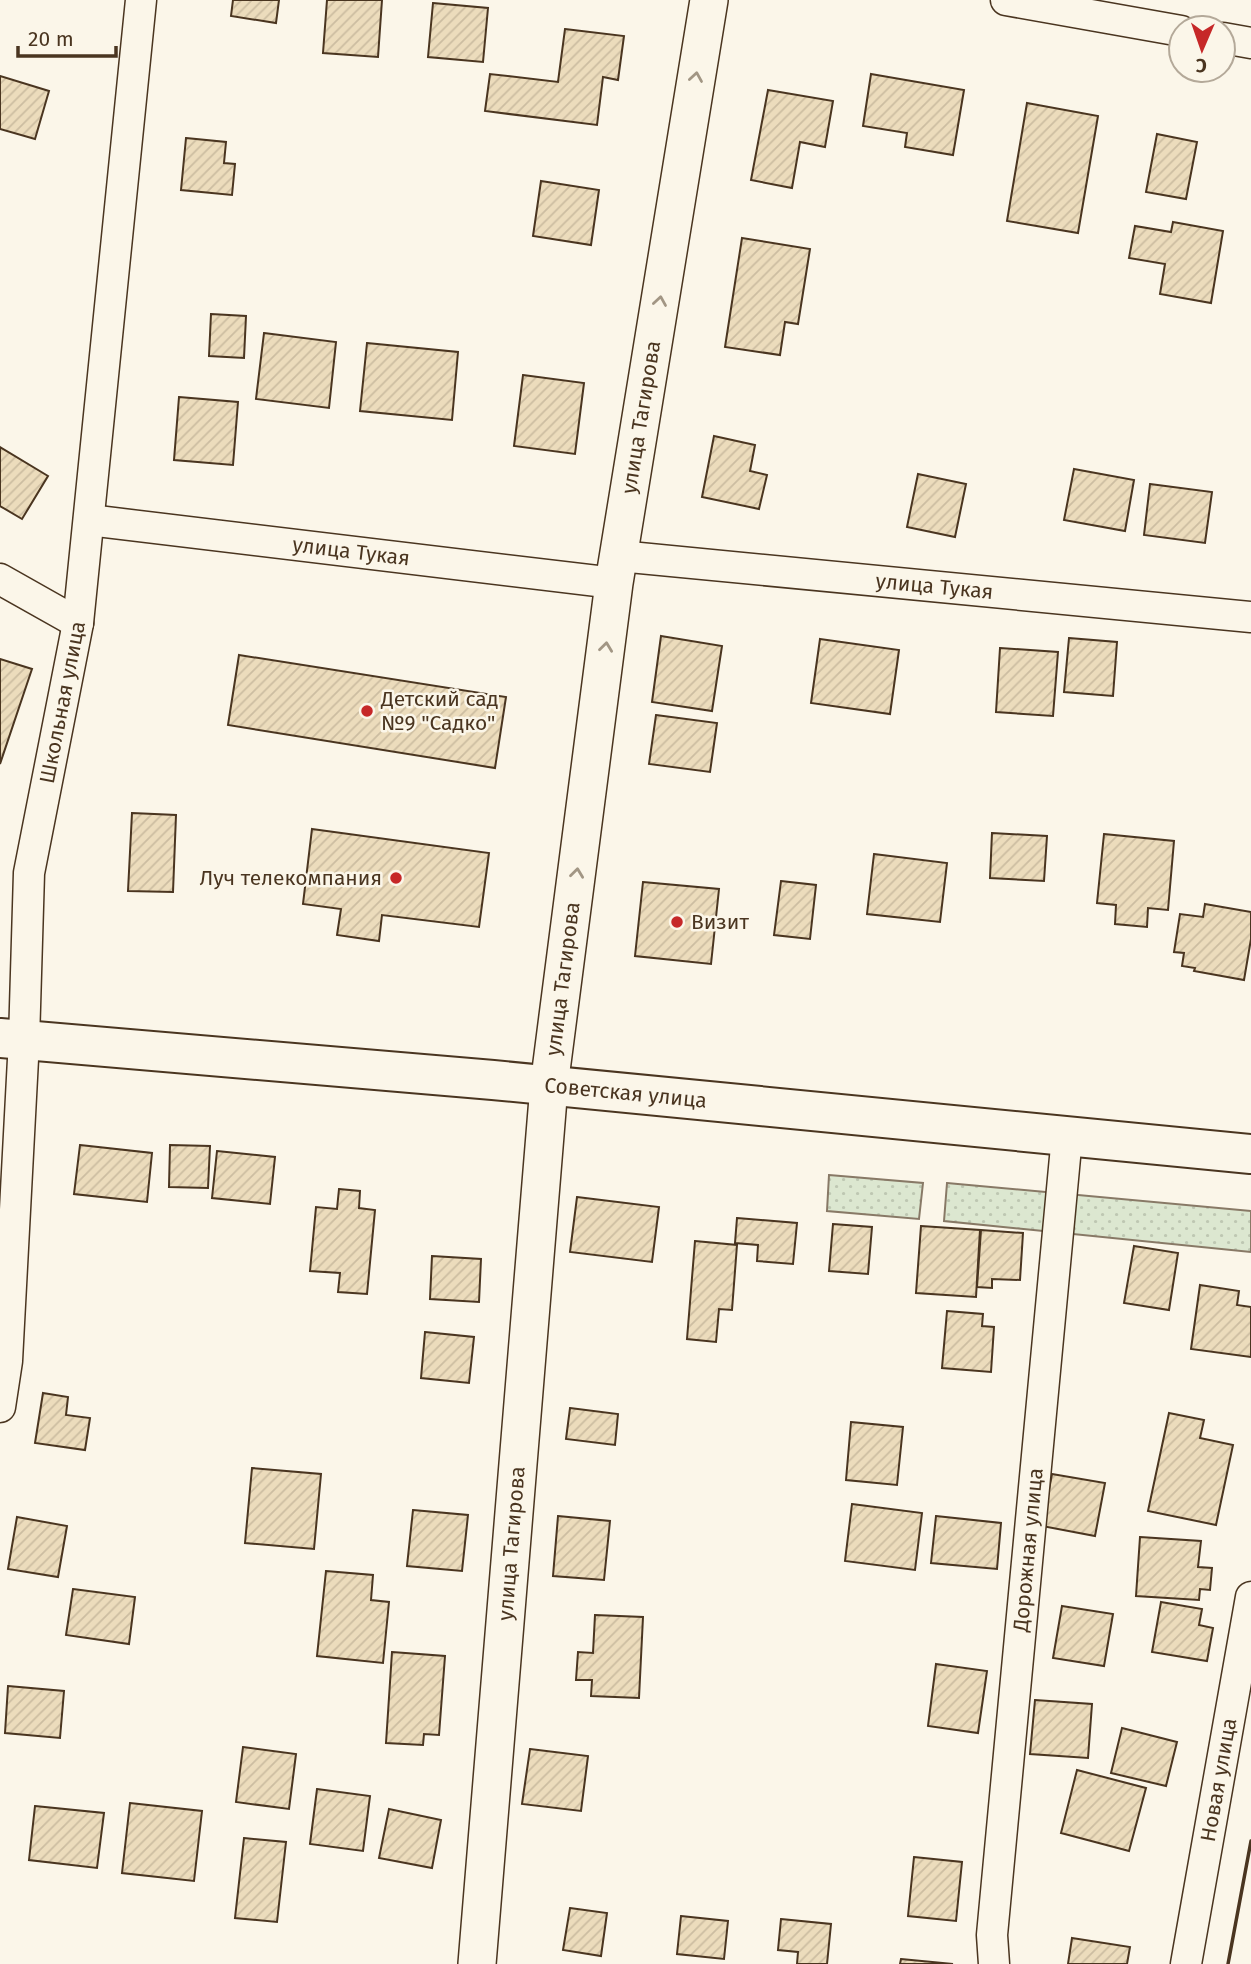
<svg xmlns="http://www.w3.org/2000/svg" width="1251" height="1964" viewBox="0 0 1251 1964" font-family="'Fira Sans',sans-serif">
<style>
.green{fill:url(#green-dots);stroke:#887966;stroke-width:2}
.building{fill:url(#building-hatch);stroke:#4a3520;stroke-width:2}
.lines{fill:none;stroke-linecap:round;stroke-linejoin:round}
.minor-casing{stroke:#4a3520;stroke-width:33}
.tertiary-casing{stroke:#4a3520;stroke-width:40}
.primary-casing{stroke:#4a3520;stroke-width:42}
.minor{stroke:#fbf6e9;stroke-width:30}
.tertiary{stroke:#fbf6e9;stroke-width:37}
.primary{stroke:#fbf6e9;stroke-width:38}
.wall{stroke:#4a3520;stroke-width:3.5}
.oneway{stroke:#a29684}
.poi-dot{fill:#c62828;stroke:#fbf6e9;stroke-width:2.5}
.labels{text-anchor:middle;stroke-width:5;stroke-linejoin:round;paint-order:stroke}
.street-label{font-size:21px;fill:#4a3520;stroke:#fbf6e9}
.poi-label{font-size:21px;fill:#4a3520;stroke:#fbf6e9;text-anchor:start}
</style>
<defs>
<pattern id="green-dots" width="8" height="8" patternUnits="userSpaceOnUse" patternTransform="scale(1.75)"><rect width="8" height="8" fill="#dce7d0"/><path d="M2 2h.1M6 6h.1" fill="none" stroke="#bec7b2" stroke-width="1.8" stroke-linecap="round"/></pattern>
<pattern id="building-hatch" width="6" height="6" patternUnits="userSpaceOnUse" patternTransform="scale(1.75)"><rect width="6" height="6" fill="#ecdcbc"/><path d="M-1 1l2-2M0 6l6-6M5 7l2-2" fill="none" stroke="#ccbda1"/></pattern>
</defs>
<rect width="100%" height="100%" fill="#fbf6e9"/>
<!-- green -->
<g class="green">
<path d="M829,1175l94,8 -4,36 -92,-8z"/>
<path d="M947,1183l304,28v41l-307,-31z"/>
</g>
<!-- building -->
<g class="building">
<path d="M233,0h46l-3,23 -45,-7z"/>
<path d="M327,0h55l-4,57 -55,-4z"/>
<path d="M433,3l55,5 -5,54 -55,-5z"/>
<path d="M565,29l59,7 -6,44 -15,-3 -6,48 -112,-14 5,-37 68,8z"/>
<path d="M871,74l93,16 -11,65 -48,-8 2,-14 -44,-7z"/>
<path d="M0,76l49,15 -14,48 -35,-10z"/>
<path d="M768,90l65,11 -8,46 -25,-5 -8,46 -41,-8z"/>
<path d="M1027,103l71,13 -20,117 -71,-12z"/>
<path d="M1157,134l40,8 -11,57 -40,-7z"/>
<path d="M186,138l40,4 -2,21 11,1 -3,31 -51,-5z"/>
<path d="M541,181l58,9 -8,55 -58,-9z"/>
<path d="M1173,222l50,9 -12,72 -51,-9 5,-30 -36,-6 6,-32 36,6z"/>
<path d="M742,238l68,11 -12,75 -13,-2 -5,33 -55,-8z"/>
<path d="M211,314l35,2 -2,42 -35,-2z"/>
<path d="M264,333l72,9 -7,66 -73,-9z"/>
<path d="M367,343l91,9 -6,68 -92,-9z"/>
<path d="M523,375l61,8 -9,71 -61,-8z"/>
<path d="M179,397l59,5 -5,63 -59,-5z"/>
<path d="M714,436l41,9 -5,26 17,4 -8,34 -57,-12z"/>
<path d="M0,447l48,29 -26,43 -22,-13z"/>
<path d="M1074,469l60,11 -9,51 -61,-11z"/>
<path d="M918,474l48,10 -11,53 -48,-10z"/>
<path d="M1150,484l62,8 -7,51 -61,-8z"/>
<path d="M661,636l61,10 -10,65 -60,-9z"/>
<path d="M1069,638l48,4 -4,54 -49,-4z"/>
<path d="M820,639l79,11 -9,64 -79,-11z"/>
<path d="M1000,648l58,4 -5,64 -57,-4z"/>
<path d="M239,655l267,42 -11,71 -267,-43z"/>
<path d="M0,659l32,10 -32,95z"/>
<path d="M656,715l61,8 -7,49 -61,-8z"/>
<path d="M132,813l44,2 -3,77 -45,-1z"/>
<path d="M312,829l177,24 -10,74 -97,-12 -3,26 -42,-6 4,-26 -38,-5z"/>
<path d="M992,833l55,3 -3,45 -54,-3z"/>
<path d="M1104,834l70,7 -6,69 -20,-2 -1,19 -32,-3 1,-19 -19,-2z"/>
<path d="M874,854l73,9 -7,59 -73,-8z"/>
<path d="M781,881l35,4 -6,54 -36,-4z"/>
<path d="M643,882l76,7 -8,75 -76,-8z"/>
<path d="M1205,904l46,8v27l-7,41 -50,-9 1,-3 -13,-2 2,-13 -10,-1 6,-38 23,3z"/>
<path d="M80,1145l72,8 -5,49 -73,-8z"/>
<path d="M170,1145l40,1 -2,42 -39,-1z"/>
<path d="M217,1151l58,6 -5,47 -58,-6z"/>
<path d="M339,1189l21,2 -1,17 16,2 -8,84 -29,-2 2,-19 -30,-2 6,-64 21,2z"/>
<path d="M577,1197l82,10 -7,55 -82,-10z"/>
<path d="M737,1218l60,5 -4,41 -36,-3 1,-16 -23,-2z"/>
<path d="M833,1224l39,3 -4,47 -39,-3z"/>
<path d="M921,1226l59,4 -4,67 -60,-4z"/>
<path d="M981,1230l42,3 -3,47 -28,-1v9l-15,-1z"/>
<path d="M695,1241l42,4 -5,65 -13,-1 -3,33 -29,-3z"/>
<path d="M1134,1246l44,7 -9,57 -45,-7z"/>
<path d="M432,1256l49,3 -2,43 -49,-3z"/>
<path d="M1200,1285l39,6 -2,14 14,2v50l-60,-8z"/>
<path d="M947,1311l36,3 -1,12 12,1 -3,45 -49,-4z"/>
<path d="M425,1332l49,5 -5,46 -48,-5z"/>
<path d="M43,1393l25,4 -2,18 24,3 -5,32 -50,-7z"/>
<path d="M570,1408l48,6 -3,31 -49,-6z"/>
<path d="M1169,1413l35,7 -4,18 33,7 -17,80 -68,-14z"/>
<path d="M851,1422l52,5 -6,58 -51,-5z"/>
<path d="M252,1468l69,6 -7,75 -69,-6z"/>
<path d="M1052,1474l53,9 -10,53 -53,-10z"/>
<path d="M852,1504l70,9 -7,57 -70,-9z"/>
<path d="M413,1510l55,5 -6,56 -55,-5z"/>
<path d="M558,1516l52,5 -6,59 -51,-4z"/>
<path d="M936,1516l65,7 -4,46 -66,-6z"/>
<path d="M17,1517l50,9 -9,51 -50,-8z"/>
<path d="M1140,1537l61,4 -3,26 14,1 -2,22 -10,-1 -1,11 -63,-4z"/>
<path d="M326,1571l47,4 -2,25 18,2 -6,61 -66,-7z"/>
<path d="M73,1589l62,8 -6,47 -63,-9z"/>
<path d="M1161,1602l41,7 -3,16 14,3 -6,33 -55,-9z"/>
<path d="M1062,1606l51,8 -9,52 -51,-8z"/>
<path d="M595,1615l48,2 -4,81 -48,-2 1,-16h-16l2,-28 15,1z"/>
<path d="M392,1652l53,4 -6,79 -15,-1 -1,11 -37,-2z"/>
<path d="M936,1664l51,7 -9,62 -50,-7z"/>
<path d="M8,1686l56,5 -4,47 -55,-5z"/>
<path d="M1035,1700l57,4 -4,54 -58,-4z"/>
<path d="M1122,1728l55,14 -11,44 -55,-13z"/>
<path d="M243,1747l53,7 -7,55 -53,-7z"/>
<path d="M530,1749l58,7 -7,55 -59,-7z"/>
<path d="M1077,1770l69,18 -17,63 -68,-18z"/>
<path d="M317,1789l53,7 -7,55 -53,-7z"/>
<path d="M130,1803l72,8 -8,70 -72,-8z"/>
<path d="M35,1806l69,7 -7,55 -68,-8z"/>
<path d="M389,1809l52,11 -9,48 -53,-10z"/>
<path d="M244,1838l42,4 -9,80 -42,-4z"/>
<path d="M914,1857l48,5 -6,59 -48,-5z"/>
<path d="M570,1908l37,5 -6,43 -38,-6z"/>
<path d="M681,1916l47,5 -4,38 -47,-5z"/>
<path d="M781,1919l50,5 -4,40h-30l1,-12 -20,-2z"/>
<path d="M1072,1938l58,9 -3,17h-59z"/>
<path d="M901,1959l52,5h-53z"/>
</g>
<g class="lines">
<!-- minor casing -->
<g class="minor-casing">
<g id="minor">
<path d="M1006,0l175,31"/>
<path d="M1223,38l28,5"/>
<path id="s1" d="M89,520l525,63"/>
<path id="s2" d="M619,556l632,61"/>
<path d="M0,579l78,44"/>
<path id="s3" d="M0,1407l7,-46 17,-321 5,-167 49,-250 63,-623"/>
<path id="s4" d="M994,1964l-2,-29 75,-799"/>
<path id="s5" d="M1186,1964l65,-367"/>
</g>
</g>
<!-- tertiary casing -->
<g class="tertiary-casing">
<g id="tertiary">
<path id="s6" d="M477,1964l72,-878 65,-503 95,-583"/>
</g>
</g>
<!-- primary casing -->
<g class="primary-casing">
<g id="primary">
<path id="s7" d="M0,1038l493,42 758,74"/>
</g>
</g>
<!-- minor -->
<use href="#minor" class="minor"/>
<!-- tertiary -->
<use href="#tertiary" class="tertiary"/>
<!-- primary -->
<use href="#primary" class="primary"/>
<!-- wall -->
<path class="wall" d="M1228,1964l23,-123"/>
</g>
<!-- one-way arrows -->
<defs><path id="oneway-chevron" d="M-2-3.5L2.5 0L-2 3.5" fill="none" stroke-width="1.6" stroke-linecap="round" stroke-linejoin="round" transform="scale(1.75)"/></defs>
<g class="oneway">
<use href="#oneway-chevron" transform="translate(696 77) rotate(-81)"/>
<use href="#oneway-chevron" transform="translate(660 301) rotate(-81)"/>
<use href="#oneway-chevron" transform="translate(606 647) rotate(-83)"/>
<use href="#oneway-chevron" transform="translate(577 873) rotate(-83)"/>
</g>
<!-- markers -->
<g class="poi-dot">
<circle cx="367" cy="711" r="7"/>
<circle cx="396" cy="878" r="7"/>
<circle cx="677" cy="922" r="7"/>
</g>
<g class="labels">
<!-- street labels -->
<g class="street-label">
<text dy="7" stroke="none"><textPath href="#s6" startOffset="1556">улица Тагирова</textPath></text>
<text dy="7" stroke="none"><textPath href="#s1" startOffset="264">улица Тукая</textPath></text>
<text dy="7" stroke="none"><textPath href="#s2" startOffset="317">улица Тукая</textPath></text>
<text dy="7" stroke="none"><textPath href="#s3" startOffset="709">Школьная улица</textPath></text>
<text dy="7" stroke="none"><textPath href="#s6" startOffset="989">улица Тагирова</textPath></text>
<text dy="7" stroke="none"><textPath href="#s7" startOffset="628">Советская улица</textPath></text>
<text dy="7" stroke="none"><textPath href="#s6" startOffset="422">улица Тагирова</textPath></text>
<text dy="7" stroke="none"><textPath href="#s4" startOffset="416">Дорожная улица</textPath></text>
<text dy="7" stroke="none"><textPath href="#s5" startOffset="187">Новая улица</textPath></text>
</g>
<!-- poi labels -->
<g class="poi-label">
<text x="381" y="706">Детский сад<tspan x="381" dy="24">№9 "Садко"</tspan></text>
<text x="382" y="885" text-anchor="end">Луч телекомпания</text>
<text x="691" y="929">Визит</text>
</g>
</g>
<!-- north arrow -->
<g transform="translate(1202 49) rotate(182)"><circle r="33" fill="#fbf6e9" stroke="#b4a999" stroke-width="2"/>
<path d="M0-5L12 26L0 18L-12 26Z" fill="#c62828"/>
<text y="-10" font-size="19" font-weight="bold" text-anchor="middle" fill="#4a3520">С</text>
</g>
<!-- scale -->
<path d="M18 46v10h98v-10" fill="none" stroke="#4a3520" stroke-width="3.5"/>
<text x="28" y="46" font-size="21" fill="#4a3520" stroke="#fbf6e9" stroke-width="5" paint-order="stroke">20 m</text>
</svg>
